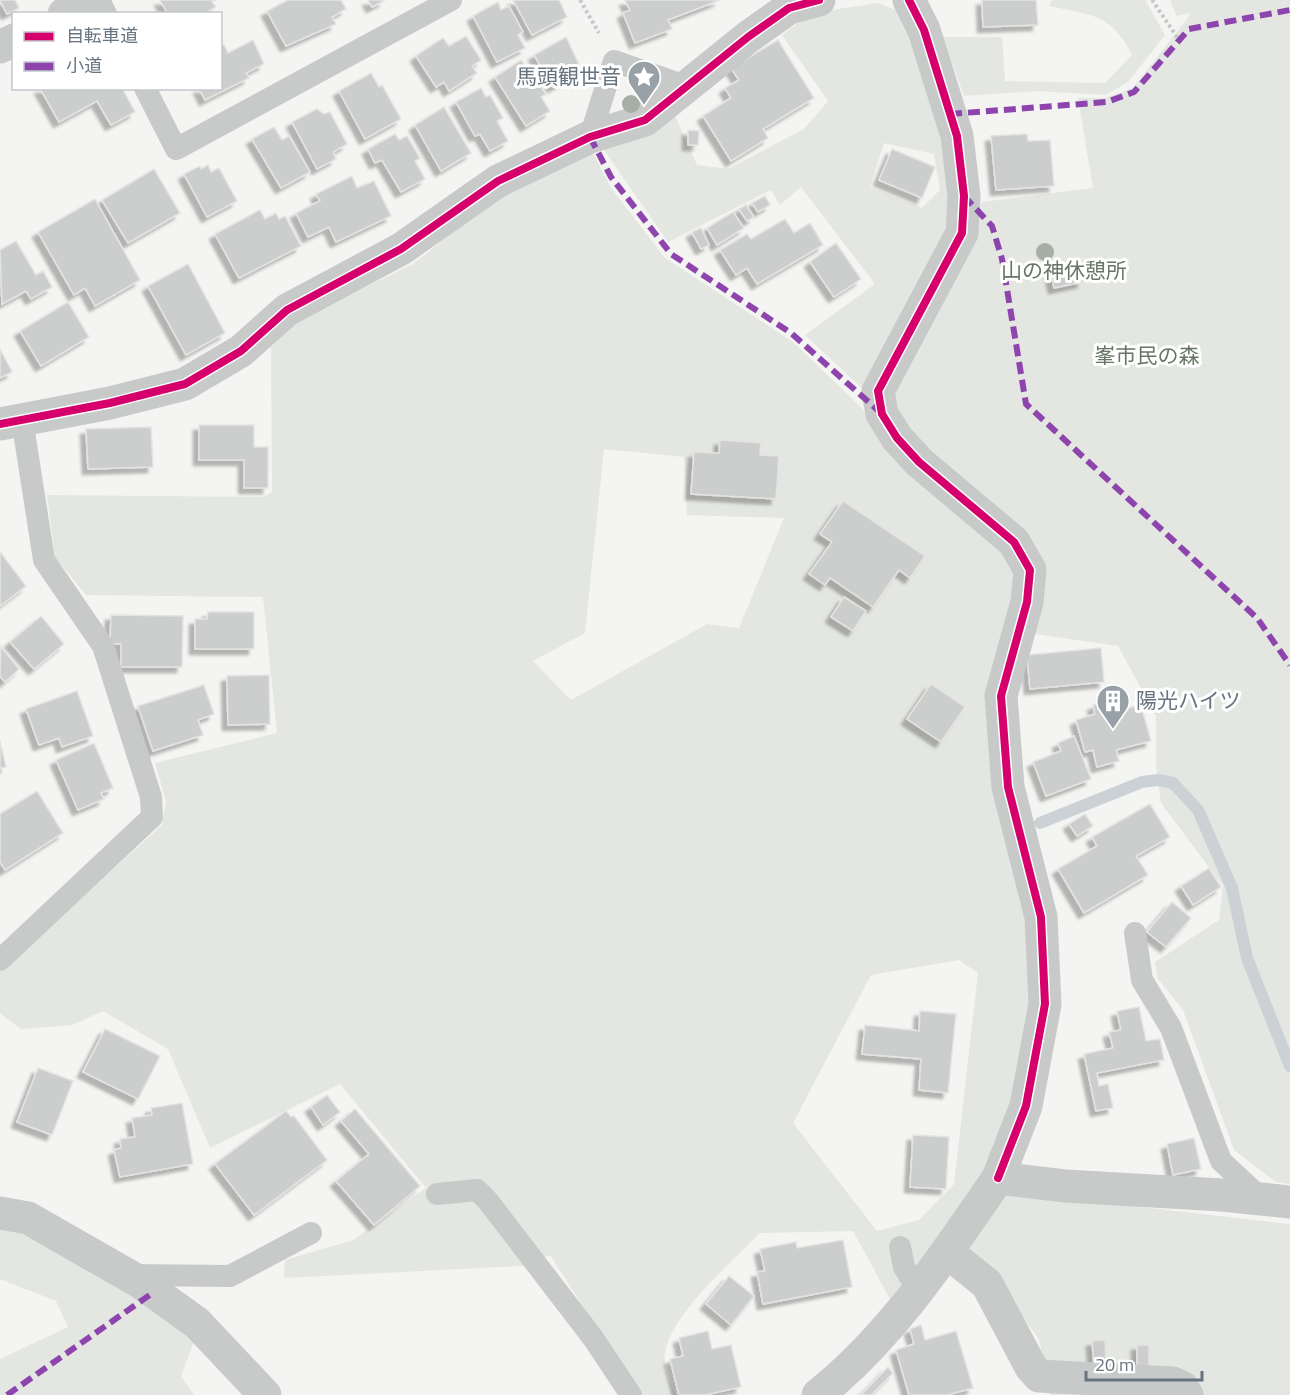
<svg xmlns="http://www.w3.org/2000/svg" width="1290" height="1395" viewBox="0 0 1290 1395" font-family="'Titillium Web','Noto Sans JP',sans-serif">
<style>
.green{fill:#e4e6e1;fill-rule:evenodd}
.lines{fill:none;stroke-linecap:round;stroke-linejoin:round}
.stream{stroke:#cbd1d4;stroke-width:12}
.building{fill:#cccdcd;stroke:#e3e3e2;stroke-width:1.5;filter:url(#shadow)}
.path{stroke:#c6c7c8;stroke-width:4;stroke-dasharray:3 3;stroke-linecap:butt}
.service{stroke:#c8caca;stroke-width:22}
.minor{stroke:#c8caca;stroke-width:33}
.quiet{stroke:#8e44ad;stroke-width:6;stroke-dasharray:12 6;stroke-linecap:butt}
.cycleway-casing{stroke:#fff;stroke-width:11}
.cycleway{stroke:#d6006c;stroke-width:8}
.tree{fill:#a7afa4}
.labels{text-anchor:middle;stroke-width:6;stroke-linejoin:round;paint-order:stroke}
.poi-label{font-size:21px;fill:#677480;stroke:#fff;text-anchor:end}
.park-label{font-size:21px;fill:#687765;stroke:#fff}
</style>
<defs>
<filter id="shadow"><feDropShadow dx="-5.5" dy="5.5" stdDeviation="1.5" flood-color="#0004"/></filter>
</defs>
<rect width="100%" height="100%" fill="#f4f4f2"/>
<!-- green -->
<g class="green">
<path d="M1052,0h93l20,35 -37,47 -22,13 -68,-4 -74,5 -21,-59h59l3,44 100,2 27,-28c-21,-42 -41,-40 -83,-49z"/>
<path d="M1170,0h120v1184l-14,-2 -42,-32 -51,-140 -25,-31 -3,-17 64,-42 4,-34 -62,-83 -5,-38v-49l-38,-70 -90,-13 9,-67 -140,-144 -10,-31 95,-189 111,-14 -15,-90h27l28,-10 57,-73 -1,-2 -12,3z"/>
<path d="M878,3l29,12 48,179 -5,32 -80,170 -65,-61 70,-51 -74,-97 -21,18 -9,-15 -103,52 -66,-95 72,-34 23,52 31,4 76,-40 24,-28 -46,-66 30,-22zM884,143l50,11 6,36 -18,18 -52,-21z"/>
<path d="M593,153l18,35 54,70 128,84 214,206 11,27 -30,116 39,228 6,85 -18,99 -28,71 -97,125 -37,-68 -93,2c-26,27 -103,92 -95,132 1,10 7,20 11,30h-36l-90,-140 -29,11 -237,12 1,-18 68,-20 73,-52 -86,-104 -130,64 -42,-99 -65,-38 -31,14 -51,4 -21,-16v-41l162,-147 4,-24 -11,-38 122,-30 -14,-136 -177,-2 -31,-38 -8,-62 217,2 8,-5 -1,-145 28,-27 114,-56 84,-66zM604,449l80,8 3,58 97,3 -45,110 -32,-4 -136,76 -38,-39 52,-28zM959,960l19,13 -24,211 -35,36 -42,11 -84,-108 78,-148z"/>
<path d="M1000,1191l290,33v171h-240l-11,-56 -38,-52 -39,-40z"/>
<path d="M0,1229l26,6 126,68 43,36 -14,37 13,19h-194v-36l68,-32 -12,-26 -56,-22z"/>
</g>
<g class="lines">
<!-- stream -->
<path class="stream" d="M1040,823l102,-41 16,-2 15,3 25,27 34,78 15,70 43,108"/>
</g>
<!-- building -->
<g class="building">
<path d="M0,0h15l4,8 -12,6z"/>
<path d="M160,0h56l-4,2 4,5 -12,7h-36z"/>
<path d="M288,0h53l5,9 -14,8 4,7 -50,22 -19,-35z"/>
<path d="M368,0h17l-13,7z"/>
<path d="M513,0h46l8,17 -35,18z"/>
<path d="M625,0h95l-52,20 4,9 -37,14 -12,-30 7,-3z"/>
<path d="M982,0h54l2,25 -55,2z"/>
<path d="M498,2l3,8 8,-4 14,26 -5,3 7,13 -28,14 -24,-46z"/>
<path d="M466,36l15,24 -9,6 5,7 -28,18 -5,-9 -8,5 -20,-31 27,-18 6,8z"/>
<path d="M566,37l16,34 -29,16 -19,-32z"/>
<path d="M253,40l11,24 -18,9 3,5 -44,22 -6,-12h21v-41l4,-2 4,8z"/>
<path d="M778,40l36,58 -51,31 5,9 -37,23 -28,-45 28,-18 -6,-10 14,-8 -8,-12z"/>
<path d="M521,60l25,34 -5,3 9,14 -24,15 -31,-49z"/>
<path d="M371,73l8,14 3,-2 19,34 -36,20 -26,-48z"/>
<path d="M40,88h82l13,24 -24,13 -14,-24 -38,21z"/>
<path d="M481,88l5,9 4,-2 13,23 -6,3 11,20 -18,10 -10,-17 -5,2 -19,-34z"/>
<path d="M444,107l27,46 -30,18 -26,-46z"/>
<path d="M317,109l7,5 6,-2 17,32 -14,8 3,7 -19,10 -25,-47z"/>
<path d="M274,127l8,13 7,-4 21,36 -29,16 -29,-49z"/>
<path d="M688,130l11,1 -1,14h-10z"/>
<path d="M395,134l4,6 8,-4 13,22 -5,3 10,18 -24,13 -19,-32 -7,3 -7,-14z"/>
<path d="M1027,134l1,7 22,-1 4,46 -58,4 -5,-54z"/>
<path d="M892,149l43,18 -13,31 -43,-18z"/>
<path d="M208,165l3,7 8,-4 18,33 -30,16 -23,-43 16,-8 1,3z"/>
<path d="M154,169l26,44 -52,30 -26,-43z"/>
<path d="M352,176l5,12 17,-7 17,35 -55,26 -7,-15 -21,10 -12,-24 24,-12 -4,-7z"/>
<path d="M765,196l5,9 -12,7 -6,-9z"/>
<path d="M95,199l45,81 -45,26 -10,-18 -11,7 -36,-63z"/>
<path d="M746,205l8,12 -7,4 -8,-12z"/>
<path d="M260,210l5,9 11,-6 3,6 6,-3 16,30 -62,32 -24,-44z"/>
<path d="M733,212l11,16 -27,17 -10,-17z"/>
<path d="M785,219l9,14 16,-10 13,22 -66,39 -10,-16 -11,7 -16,-25 27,-16 4,5z"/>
<path d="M701,228l8,17 -8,4 -9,-17z"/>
<path d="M16,241l20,34 7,-4 9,16 -21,12 -5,-8 -24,13 -2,-54z"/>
<path d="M836,243l25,36 -27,18 -24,-35z"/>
<path d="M1077,259l6,23 -29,6 -5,-24z"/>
<path d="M188,264l37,69 -39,22 -38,-69z"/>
<path d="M68,302l21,35 -48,29 -21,-35z"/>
<path d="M0,349l12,23 -12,6z"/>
<path d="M199,425h55v22h14v41h-24v-28h-45z"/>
<path d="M151,427l2,40 -65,2 -2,-40z"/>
<path d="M720,440l41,3 -1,12 19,1 -3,43 -85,-5 3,-42 25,1z"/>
<path d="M843,501l82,55 -15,22 -11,-8 -26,37 -43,-29 -5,7 -16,-11 23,-32 -12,-8z"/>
<path d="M0,552l26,34 -26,20z"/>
<path d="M844,597l22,14 -13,20 -22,-14z"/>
<path d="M208,612h46v37h-59v-30h12z"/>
<path d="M111,615l72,1 -1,51h-61v-23h-11z"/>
<path d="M41,616l23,28 -30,25 -24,-27z"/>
<path d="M1,647l18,22 -14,13 -5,-6z"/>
<path d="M1101,648l3,34 -74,7 -3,-34z"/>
<path d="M269,675l1,49 -42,1 -1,-49z"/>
<path d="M931,684l34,23 -24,35 -34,-23z"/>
<path d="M204,685l10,29 -16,6 5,15 -50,16 -15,-45z"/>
<path d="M77,691l16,45 -31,11 -3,-9 -20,7 -13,-36z"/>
<path d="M1121,697l3,12 17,-4 10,36 -35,9 3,11 -22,6 -4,-17 -8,2 -9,-32 19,-6 -2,-9z"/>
<path d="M1074,736l17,43 -45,17 -13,-34 28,-11 -3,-8z"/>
<path d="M0,741l6,26 -6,1z"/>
<path d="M94,743l19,45 -12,5 3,6 -26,11 -22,-50z"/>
<path d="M37,791l26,42 -58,37 -5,-8v-48z"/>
<path d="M1150,804l20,33 -34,19 12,19 -64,38 -26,-44 39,-23 -5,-9z"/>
<path d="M1085,814l8,12 -16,10 -8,-12z"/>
<path d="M1209,868l12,19 -28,18 -12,-19z"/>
<path d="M1172,902l19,16 -25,29 -19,-15z"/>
<path d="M1139,1007l7,34 14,-2 4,21 -67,13 2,13 9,-2 5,24 -17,3 -12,-57 29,-6 -4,-16 12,-2 -4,-19z"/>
<path d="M920,1011l36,3 -8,79 -29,-3 2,-31 -59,-5 3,-29 54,6z"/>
<path d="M105,1029l55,27 -22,43 -55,-27z"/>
<path d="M38,1068l35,13 -21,54 -35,-13z"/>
<path d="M327,1095l13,17 -17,13 -12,-18z"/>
<path d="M182,1103l11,61 -73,13 -6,-27 7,-2 -1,-9 15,-2 -3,-19 20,-3 -1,-7z"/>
<path d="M355,1109l65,77 -46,39 -38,-44 33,-27 -28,-33z"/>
<path d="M286,1111l5,6 3,-1 33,44 -73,55 -39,-51z"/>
<path d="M913,1135l36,2 -3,52 -36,-2z"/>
<path d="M1194,1138l7,31 -28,6 -6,-31z"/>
<path d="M843,1240l9,47 -89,17 -6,-32 8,-1 -5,-22 36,-7 1,6z"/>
<path d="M729,1276l25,20 -23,29 -25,-21z"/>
<path d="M921,1325l4,15 31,-9 17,57 -26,7h-38l-13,-45 18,-6 -4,-15z"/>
<path d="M708,1331l4,18 19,-4 10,42 -36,8h-26l-9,-36 13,-3 -4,-18z"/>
<path d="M1105,1340l1,25 -12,1 -2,-25z"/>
<rect x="1137" y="1345" width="12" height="24"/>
<path d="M888,1367l5,6 -22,22h-10z"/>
</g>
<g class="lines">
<!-- path -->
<g class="path">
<path d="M580,0l19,33"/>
<path d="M1152,0l27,40"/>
</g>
<!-- service -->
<g class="service">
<path d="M99,0l7,14"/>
<path d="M145,88l31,61 275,-149"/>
<path d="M590,137l24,-76 74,26"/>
<path d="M1135,933l7,47 29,48 50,133 42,39"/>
<path d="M0,960l152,-143 -1,-20 -48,-151 -59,-86 -22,-141"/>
<path d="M437,1194l40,-4 11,11 105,137 38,57"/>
<path d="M900,1247l4,20 14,23"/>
<path d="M130,1275l100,1 81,-43"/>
</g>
<!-- minor -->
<g class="minor">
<path d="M909,0l15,30 33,106 7,60 -2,37 -84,158 4,23 15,24 22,24 95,80 16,28 -3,32 -26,94 7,91 33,130 4,87 -19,102 -28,72"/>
<path d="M64,14l25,-14"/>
<path d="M0,47l14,-7"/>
<path d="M0,424l110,-21 75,-19 56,-33 46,-41 114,-61 97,-68 92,-44 55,-17 103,-83 41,-29 30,-8"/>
<path d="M0,1213l28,5 112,64 57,41 68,72"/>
<path d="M947,1252l40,32 44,83 8,9 134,7 9,4 5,8"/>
<path d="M818,1395c74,-59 127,-140 180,-217l67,8 157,9 68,7"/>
</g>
<!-- quiet -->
<g class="quiet">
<path d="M950,114l157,-12 27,-10 55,-63 101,-19"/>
<path d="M590,137l21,40 60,77 120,79 91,81"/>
<path d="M964,196l28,30 10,33 24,145 231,214 33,47"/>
<path d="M7,1395l147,-103"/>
</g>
<!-- cycleway casing -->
<g class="cycleway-casing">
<g id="cycleway">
<path d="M909,0l15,30 33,106 7,60 -2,37 -84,158 4,23 15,24 22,24 95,80 16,28 -3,32 -26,94 7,91 33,130 4,87 -19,102 -28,72"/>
<path d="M0,424l110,-21 75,-19 56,-33 46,-41 114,-61 97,-68 92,-44 55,-17 103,-83 41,-29 30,-8"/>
</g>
</g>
<!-- cycleway -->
<use href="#cycleway" class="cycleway"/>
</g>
<!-- trees -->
<g class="tree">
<circle cx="631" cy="104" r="9"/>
<circle cx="1045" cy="252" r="9"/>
</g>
<!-- icons -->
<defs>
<g id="sight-pin" transform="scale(1.725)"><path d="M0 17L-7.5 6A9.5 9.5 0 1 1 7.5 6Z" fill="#98a1a8" stroke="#fff"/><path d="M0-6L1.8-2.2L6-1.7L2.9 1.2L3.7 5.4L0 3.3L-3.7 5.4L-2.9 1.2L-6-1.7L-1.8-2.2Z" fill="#fff"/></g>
<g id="building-pin" transform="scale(1.725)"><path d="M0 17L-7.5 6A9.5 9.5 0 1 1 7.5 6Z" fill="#98a1a8" stroke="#fff"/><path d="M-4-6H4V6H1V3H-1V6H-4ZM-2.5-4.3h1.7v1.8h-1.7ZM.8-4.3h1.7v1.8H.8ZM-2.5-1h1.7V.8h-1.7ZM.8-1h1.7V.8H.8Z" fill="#fff"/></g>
</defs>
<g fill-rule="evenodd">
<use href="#sight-pin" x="644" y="77"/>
<use href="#building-pin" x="1113" y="701"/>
</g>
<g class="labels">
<!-- poi labels -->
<g class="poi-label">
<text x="621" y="84">馬頭観世音</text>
<text x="1136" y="708" text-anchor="start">陽光ハイツ</text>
</g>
<!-- park labels -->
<g class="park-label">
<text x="1064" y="278">山の神休憩所</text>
<text x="1147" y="363">峯市民の森</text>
</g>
</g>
<!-- legend -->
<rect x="12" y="12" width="210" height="78" fill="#ffffff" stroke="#c2c7cc" stroke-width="1.5"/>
<rect x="24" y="32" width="30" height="9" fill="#d6006c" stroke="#c2c7cc" stroke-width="1.5"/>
<text x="66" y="42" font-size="18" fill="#677480">自転車道</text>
<rect x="24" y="62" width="30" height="9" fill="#8e44ad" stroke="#c2c7cc" stroke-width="1.5"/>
<text x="66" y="72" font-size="18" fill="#677480">小道</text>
<!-- scale -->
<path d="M1086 1371v9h116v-9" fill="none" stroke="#677480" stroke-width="3"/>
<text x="1095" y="1371" font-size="18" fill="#677480" stroke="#ffffff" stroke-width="4.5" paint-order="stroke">20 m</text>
</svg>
